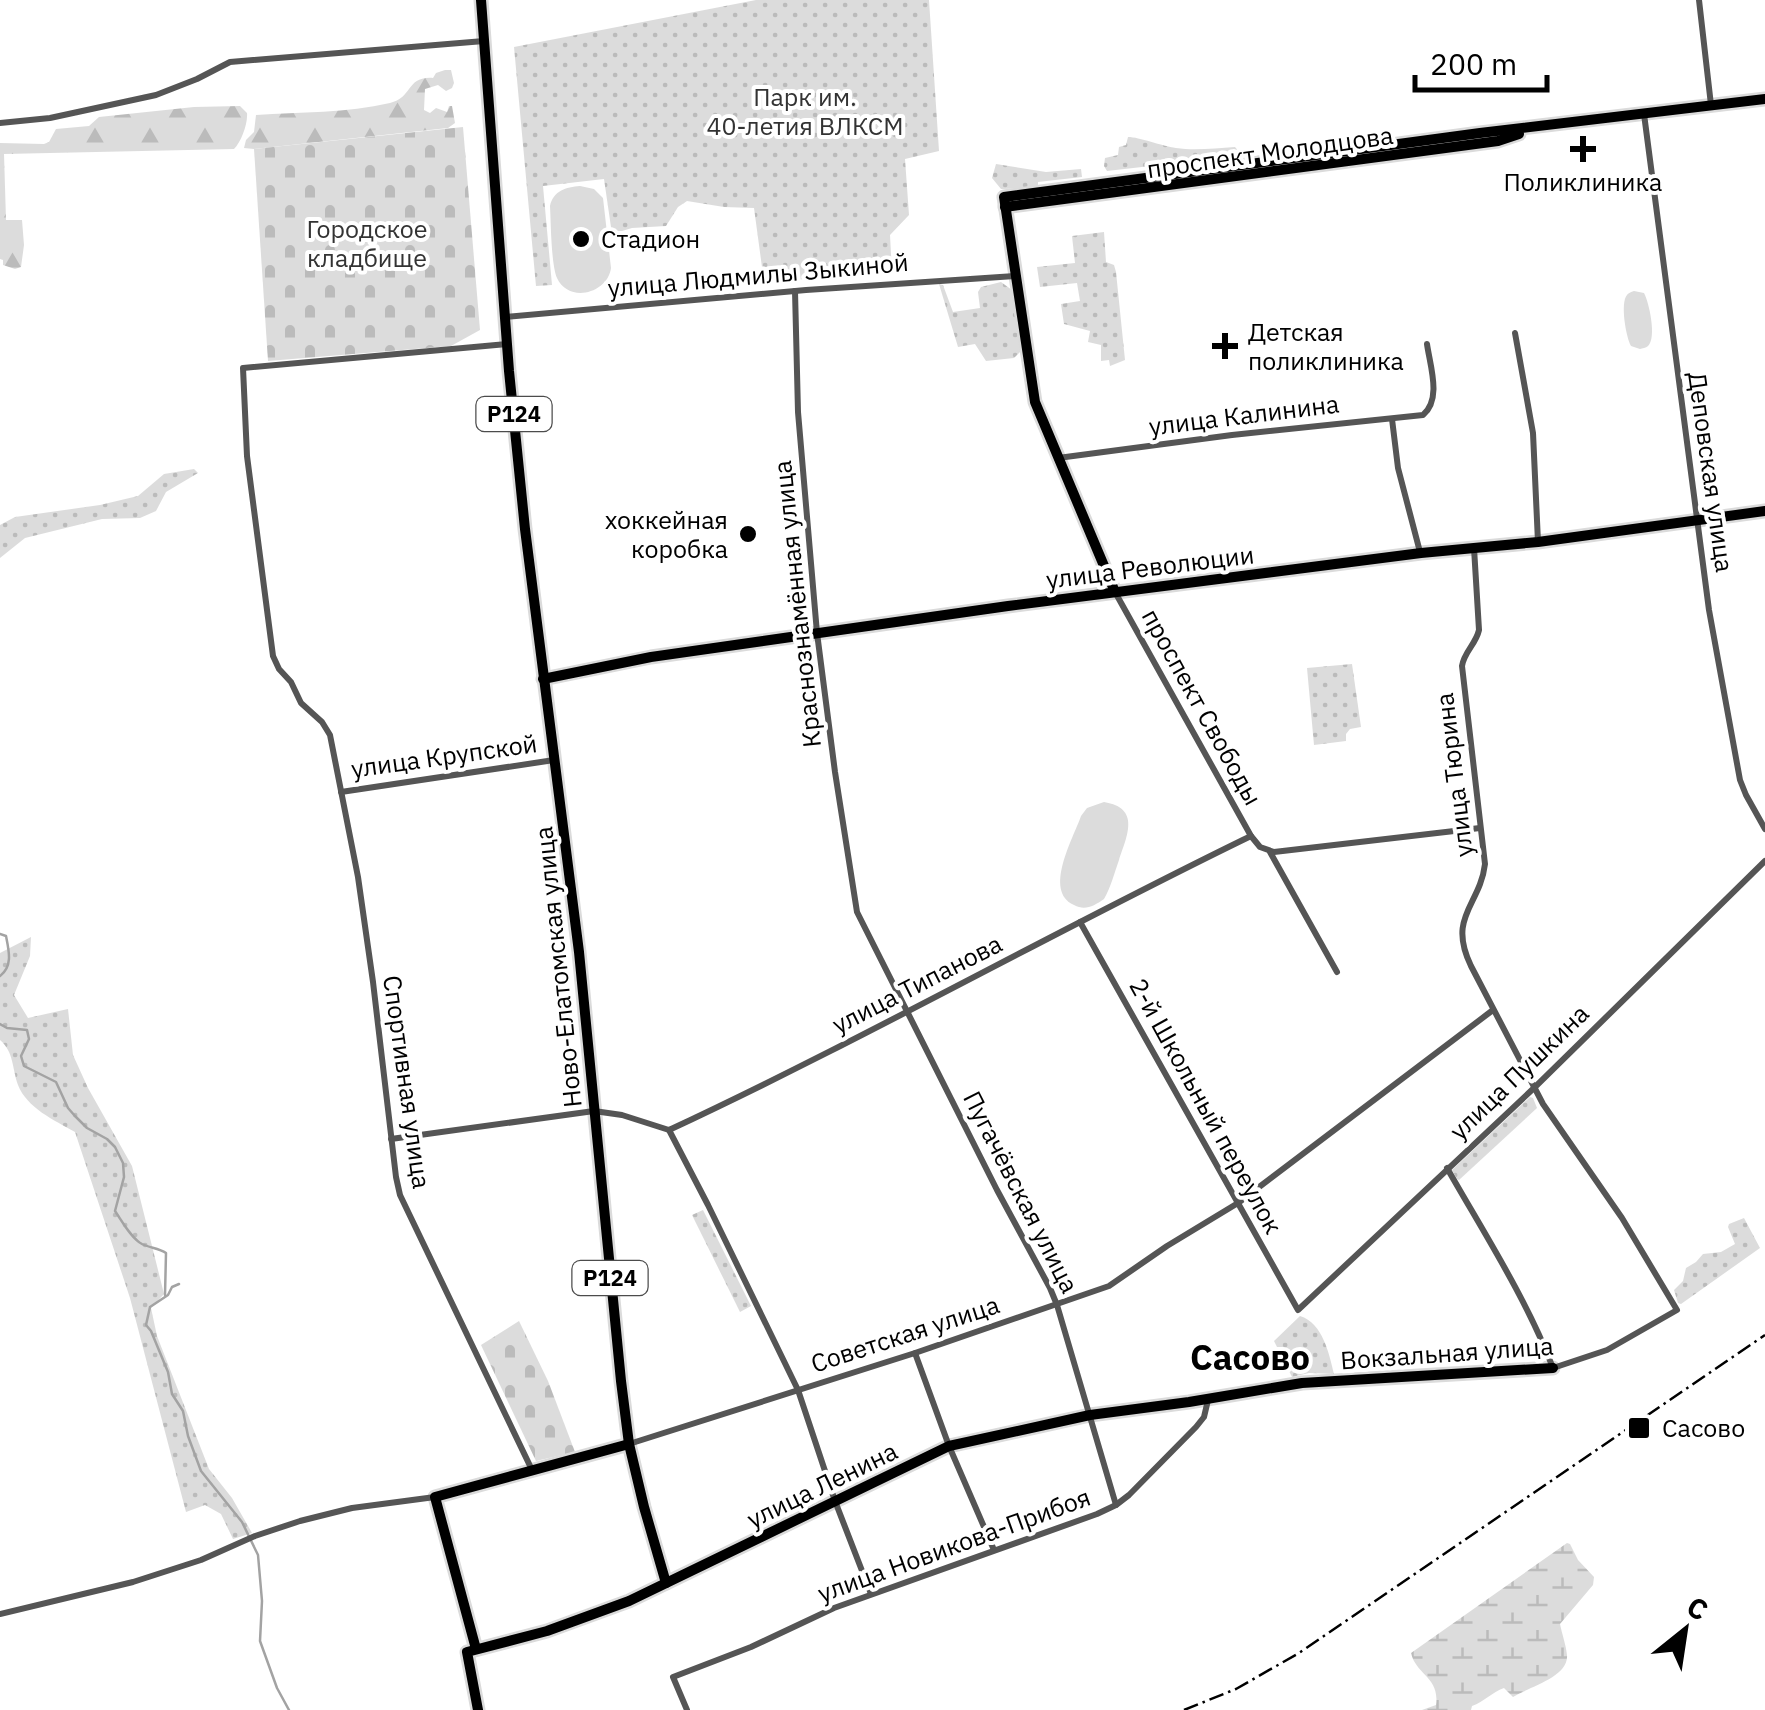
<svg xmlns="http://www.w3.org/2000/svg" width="1765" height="1710" viewBox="0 0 1765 1710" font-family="'IBM Plex Sans',sans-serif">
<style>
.grass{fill:url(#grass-dots)}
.forest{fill:url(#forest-firs)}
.wetland{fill:url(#wetland-marsh)}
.cemetery{fill:url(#cemetery-stones)}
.garden{fill:#dcdcdc}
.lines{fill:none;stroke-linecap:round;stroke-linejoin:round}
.stream{stroke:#a3a3a3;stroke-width:2.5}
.major-casing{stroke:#dbdbdb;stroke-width:15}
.minor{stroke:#555;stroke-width:6}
.major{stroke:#000;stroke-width:10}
.rail{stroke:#000;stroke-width:2.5;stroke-dasharray:15 5 2.5 5;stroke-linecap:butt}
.poi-dot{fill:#000;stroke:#fff;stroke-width:4}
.labels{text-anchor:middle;stroke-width:8;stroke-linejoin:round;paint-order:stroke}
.shield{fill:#fff;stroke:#4c4c4c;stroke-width:2.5}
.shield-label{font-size:22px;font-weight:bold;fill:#000}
.park-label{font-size:25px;fill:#333;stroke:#fff}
.street-label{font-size:25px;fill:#000;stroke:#fff}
.poi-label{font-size:25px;fill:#000;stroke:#fff;text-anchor:start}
.district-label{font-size:35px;font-weight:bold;fill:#000;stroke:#fff}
</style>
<defs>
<pattern id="grass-dots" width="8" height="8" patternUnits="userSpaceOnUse" patternTransform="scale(2.5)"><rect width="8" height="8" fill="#dcdcdc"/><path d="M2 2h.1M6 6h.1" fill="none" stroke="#bbb" stroke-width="1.8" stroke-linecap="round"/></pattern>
<pattern id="forest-firs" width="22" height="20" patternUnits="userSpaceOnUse" patternTransform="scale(2.5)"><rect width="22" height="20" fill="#dcdcdc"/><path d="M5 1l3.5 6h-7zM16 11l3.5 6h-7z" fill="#bbb"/></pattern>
<pattern id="wetland-marsh" width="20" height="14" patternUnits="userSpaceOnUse" patternTransform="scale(2.5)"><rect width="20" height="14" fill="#dcdcdc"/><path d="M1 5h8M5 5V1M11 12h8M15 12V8" fill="none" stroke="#bbb"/></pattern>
<pattern id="cemetery-stones" width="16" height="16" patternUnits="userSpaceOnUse" patternTransform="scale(2.5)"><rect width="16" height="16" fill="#dcdcdc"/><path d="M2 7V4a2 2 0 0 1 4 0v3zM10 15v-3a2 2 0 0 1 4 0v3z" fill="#bbb"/></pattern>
</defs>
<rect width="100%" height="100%" fill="#fff"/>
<!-- grass -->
<g class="grass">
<path d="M756,0h173l10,151 -34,8 4,56 -19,20 2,38 -128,9 -10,-74 -30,-1 -37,-6 -9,6 -12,19 -34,2 -20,6 -8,-55 -61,7 9,99 -16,1 -22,-239z"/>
<path d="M1128,137c11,0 34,9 48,11 19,3 40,0 59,-1l5,6 -2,3 -131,15 -3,-5 1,-8 13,-3 1,-8 7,-2z"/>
<path d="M996,164l50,8 35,-3 1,8 -44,5v6l-37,1 -9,-11z"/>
<path d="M1104,232l2,30 8,3 2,7 9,88 -15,6 -1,-6 -8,1v-16l-13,-3 2,-11 -26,-7 -3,-20 19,-3 -3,-18 -37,4 -3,-20 38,-4 -3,-27z"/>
<path d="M1001,282l11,8 9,61 -7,7 -28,3 -11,-17 -17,3 -19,-63 4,1 10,27 27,-4 -2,-16 3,-5z"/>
<path d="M194,469l4,4 -32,19 -10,19 -16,7 -38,1 -77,19 -25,20v-33l15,-8 85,-12 38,-9 26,-22z"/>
<path d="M1352,664l9,63 -11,2 -4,5v7l-32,4 -7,-77z"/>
<path d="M31,937l-1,19 -16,39 14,23 40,-9 5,46 15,33 44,78 32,128 -13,14 6,28 52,133 23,29 20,35 -19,6 -12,-25 -16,-9 -19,7 -56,-214 -55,-166c-21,-12 -48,-24 -57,-47 -6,-17 -4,-33 -18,-45v-87z"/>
<path d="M1530,1097l3,1 4,10 -78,72 -2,-1 -5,-9z"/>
<path d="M703,1210l48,96 -11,6 -48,-97z"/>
<path d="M1744,1218l16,30 -79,56 -3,-1 -4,-13 9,-9 3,-13 10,-6 7,-8 18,-2 14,-8 -7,-17 1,-3z"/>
<path d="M1300,1316c23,7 29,38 34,58l-25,-1 -17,4 -18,-36z"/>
</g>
<!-- forest -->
<g class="forest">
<path d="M445,70h6l3,13 -2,5 -6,3 -8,-6 -13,4 -1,21 6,3 6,-5 11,4 2,-6h3l3,17 -7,5 -194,21 -10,-1 2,-8 8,-8 2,-17c44,-3 91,-2 134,-12 23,-5 16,-27 43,-25l3,-5z"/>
<path d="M240,106l7,7c1,11 -6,29 -13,36l-230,5 2,66h16l2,25 -3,22 -6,2 -12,-4v-5l-3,-1v-116l44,1 5,-2 7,-13 33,-3 10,-9 95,-10z"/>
</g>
<!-- wetland -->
<path class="wetland" d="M1567,1543l3,1 8,16 16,17 -1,8 -33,39c2,10 6,21 7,31 2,22 -38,32 -54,42l-9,-9c-12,4 -20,14 -32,18l-1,4h-49l14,-5c4,-28 -20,-30 -25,-52z"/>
<!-- cemetery -->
<g class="cemetery">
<path d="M463,127l17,203 -29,16 -183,15 -14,-212z"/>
<path d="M519,1321l29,60 27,71 -39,9 -55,-116z"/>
</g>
<!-- garden -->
<g class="garden">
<path d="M580,186l14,3 9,9 8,70c-3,25 -42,36 -54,10 -6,-14 -6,-55 -7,-72 3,-15 16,-19 30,-20z"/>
<path d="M1634,291l10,2c5,9 13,45 4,53 -2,2 -6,2 -8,3l-9,-3c-5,-9 -11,-43 -4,-51 1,-2 4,-3 7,-4z"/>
<path d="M1104,802c37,6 23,34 15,58 -5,14 -8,27 -15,39 -10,7 -19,12 -30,6 -31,-14 -1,-66 7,-89l6,-8z"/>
</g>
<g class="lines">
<!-- stream -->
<g class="stream">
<path d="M0,934l6,2c3,15 7,30 -6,40"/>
<path d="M0,1024l7,4 20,2 2,9 -8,17 3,10 32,16 12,26 7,8 12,12 20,11 8,8 8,16 1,14 -9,34c7,10 16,27 27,33 8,4 17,4 24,9l-1,42"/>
<path d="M179,1284l-7,3 -4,8 -18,12 -4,18 5,6 17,41 4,22 11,17 5,25 13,35 41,51 16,33 4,46 -2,40 17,47 12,22"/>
</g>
<!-- major casing -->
<g class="major-casing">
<g id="major">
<path d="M481,0l28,371 16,158 54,423 42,429 8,63 15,63 22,76"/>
<path d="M1005,207l493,-66 21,-7"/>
<path d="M1115,592l-80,-190 -31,-205 476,-64 285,-34"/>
<path d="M543,679l108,-22 357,-51 413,-53 117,-11 227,-31"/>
<path d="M476,1649l-41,-152 194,-53"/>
<path d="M478,1710l-11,-58 80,-21 82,-30 320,-155 141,-31 99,-13 113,-19 251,-15"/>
</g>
</g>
<!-- minor -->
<g class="minor">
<path d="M1699,0l12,105"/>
<path d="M1644,114l65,496 31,170 6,15 19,34"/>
<path d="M0,123l50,-5 106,-23 41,-16 33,-17 254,-21"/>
<path d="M795,291l3,121 19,221 18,139 22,140 140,278 53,98 7,17 59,200"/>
<path d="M505,317l301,-27 209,-14"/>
<path d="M1515,333l18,100 5,109"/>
<path d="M507,344l-264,24 4,88 26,200 6,13 12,13 10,21 21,19 8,13 28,142 15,105 23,195 4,18 132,275"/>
<path d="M1392,419l6,49 22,84"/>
<path d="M1058,458l174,-23 191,-20c19,-16 7,-49 4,-71"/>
<path d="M1115,592l136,244 9,11 14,5 206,-24"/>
<path d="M341,792l213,-32"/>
<path d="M1270,852l67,120"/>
<path d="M1080,922l218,388 236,-222 231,-227"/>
<path d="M669,1130l39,75 90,185 37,111 36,93"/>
<path d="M391,1139l203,-28 28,4 47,15c197,-92 386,-199 582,-294"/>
<path d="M1447,1168c37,65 79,130 106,200l54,-18 70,-40 -55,-92 -79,-114 -72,-138c-24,-50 9,-60 14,-102l-23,-198c2,-14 14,-22 17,-36l-5,-82"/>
<path d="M915,1353l34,93 45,104"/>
<path d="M629,1444l286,-91 194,-67 58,-40 71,-43 255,-193"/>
<path d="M0,1614l133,-32 68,-22 54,-24 45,-15 52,-13 83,-11"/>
<path d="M687,1710l-14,-33 78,-30 83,-39 263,-94 19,-9 13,-10 67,-68 8,-10 4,-17"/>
</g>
<!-- major -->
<use href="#major" class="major"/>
<!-- rail -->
<path class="rail" d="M1184,1710l52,-21 63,-36 466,-318"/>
</g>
<!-- markers -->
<g class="poi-dot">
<path d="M1578 134h10v10h10v10h-10v10h-10v-10h-10v-10h10z"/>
<circle cx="581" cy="239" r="10"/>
<path d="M1220 331h10v10h10v10h-10v10h-10v-10h-10v-10h10z"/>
<circle cx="748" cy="534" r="10"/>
<rect x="1627" y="1416" width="24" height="24" rx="5"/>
</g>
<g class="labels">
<!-- shield labels -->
<g class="shield">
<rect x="476.5" y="397" width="75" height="34" rx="8"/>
<rect x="572.5" y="1261" width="75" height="34" rx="8"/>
</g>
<g class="shield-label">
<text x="514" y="422">Р124</text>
<text x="610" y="1286">Р124</text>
</g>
<!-- park labels -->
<g class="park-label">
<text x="805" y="106">Парк им.<tspan x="805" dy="29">40-летия ВЛКСМ</tspan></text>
<text x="367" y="238">Городское<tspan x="367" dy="29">кладбище</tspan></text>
</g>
<!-- street labels -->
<g class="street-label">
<text transform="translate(1270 152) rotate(-8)" y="9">проспект Молодцова</text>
<text transform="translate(758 275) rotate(-5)" y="9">улица Людмилы Зыкиной</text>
<text transform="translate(1244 415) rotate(-7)" y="9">улица Калинина</text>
<text transform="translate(1711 472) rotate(82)" y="9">Деповская улица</text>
<text transform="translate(1150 567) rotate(-7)" y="9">улица Революции</text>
<text transform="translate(797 604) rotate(-96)" y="9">Краснознамённая улица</text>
<text transform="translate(1202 707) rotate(61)" y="9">проспект Свободы</text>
<text transform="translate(444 756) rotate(-8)" y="9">улица Крупской</text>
<text transform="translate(1454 775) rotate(-97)" y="9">улица Тюрина</text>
<text transform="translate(558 967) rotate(-96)" y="9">Ново-Елатомская улица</text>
<text transform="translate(917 984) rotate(-27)" y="9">улица Типанова</text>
<text transform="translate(1519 1072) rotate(-44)" y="9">улица Пушкина</text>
<text transform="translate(407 1082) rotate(82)" y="9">Спортивная улица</text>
<text transform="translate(1206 1106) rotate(61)" y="9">2-й Школьный переулок</text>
<text transform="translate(1021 1192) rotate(63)" y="9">Пугачёвская улица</text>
<text transform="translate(905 1334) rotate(-18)" y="9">Советская улица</text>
<text transform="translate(1447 1353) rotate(-4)" y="9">Вокзальная улица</text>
<text transform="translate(822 1485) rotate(-26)" y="9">улица Ленина</text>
<text transform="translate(954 1545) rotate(-20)" y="9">улица Новикова-Прибоя</text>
</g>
<!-- poi labels -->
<g class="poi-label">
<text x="1583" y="191" text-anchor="middle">Поликлиника</text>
<text x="601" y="248">Стадион</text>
<text x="1248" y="341">Детская<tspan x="1248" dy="29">поликлиника</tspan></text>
<text x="728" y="529" text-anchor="end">хоккейная<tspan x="728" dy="29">коробка</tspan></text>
<text x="1662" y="1437">Сасово</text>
</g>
<!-- district labels -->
<g class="district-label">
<text x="1250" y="1370">Сасово</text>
</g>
</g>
<!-- north arrow -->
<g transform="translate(1685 1630) rotate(30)" stroke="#ffffff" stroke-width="8" paint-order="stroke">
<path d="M0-8L18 38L0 25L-18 38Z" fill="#000000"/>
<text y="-15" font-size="28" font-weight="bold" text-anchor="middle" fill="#000000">С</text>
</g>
<!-- scale -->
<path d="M1415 75v15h132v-15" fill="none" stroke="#000000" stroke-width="5"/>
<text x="1430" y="75" font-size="30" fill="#000000" stroke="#ffffff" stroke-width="8" paint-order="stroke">200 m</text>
</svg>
